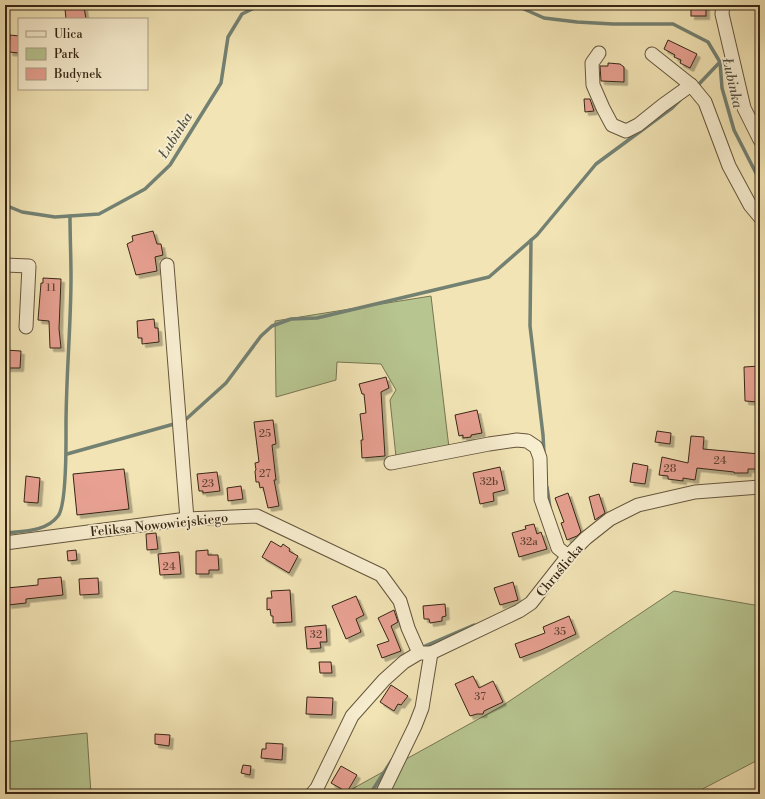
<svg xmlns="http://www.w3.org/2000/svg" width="765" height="799" viewBox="0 0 765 799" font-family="'Libre Bodoni',serif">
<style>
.green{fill:#b7c590;stroke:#767652}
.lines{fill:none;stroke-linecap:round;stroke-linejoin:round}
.stream{stroke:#738173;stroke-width:3.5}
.building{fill:#e7a091;stroke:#362615;filter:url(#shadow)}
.minor-casing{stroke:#65563d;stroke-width:15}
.minor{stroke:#f7edcf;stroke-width:13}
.labels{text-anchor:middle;stroke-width:3.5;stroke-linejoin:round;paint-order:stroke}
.number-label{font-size:11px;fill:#624434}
.street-label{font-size:13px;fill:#362615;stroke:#f7edcf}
.water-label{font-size:14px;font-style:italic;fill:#555444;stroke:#f7edcf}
</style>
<defs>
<filter id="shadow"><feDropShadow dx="3.5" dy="3.5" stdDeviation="0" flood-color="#0004"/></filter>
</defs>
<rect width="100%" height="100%" fill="#f2e4b5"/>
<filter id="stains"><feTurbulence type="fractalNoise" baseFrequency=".005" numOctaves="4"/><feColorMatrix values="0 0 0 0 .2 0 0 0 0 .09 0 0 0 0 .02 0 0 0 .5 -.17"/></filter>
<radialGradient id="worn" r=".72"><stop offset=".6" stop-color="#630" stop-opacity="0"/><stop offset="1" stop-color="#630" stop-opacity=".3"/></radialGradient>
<!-- green -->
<g class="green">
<path d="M431,296l18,152 -53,9 -6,-57 6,-10 -15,-26 -44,-2 -1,18 -60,17 -1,-76z"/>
<path d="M674,591l86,15v162l-4,-7 -63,33h-350l159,-88z"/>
<path d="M87,733l4,61h-86v-52z"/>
</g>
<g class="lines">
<!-- stream -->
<g class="stream">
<path d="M515,5l29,13 33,4 36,2h60l35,18 12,20 2,26 12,42 26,51"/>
<path d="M699,84l21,-22"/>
<path d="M5,205l17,7 33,5 44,-3 46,-25 25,-24 51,-82 7,-46 14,-23 18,-9"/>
<path d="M531,240l-1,86 13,109 1,18"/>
<path d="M184,421l42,-38 35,-47 11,-10 19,-7 26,-1 172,-41 48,-42 59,-71 76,-56 8,-8"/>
<path d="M67,454l107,-30"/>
<path d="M547,487l3,21"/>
<path d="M5,533c18,-2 41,-1 53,-17 9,-11 8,-74 8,-90 0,-50 5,-100 5,-149 0,-21 -1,-41 -1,-61"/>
<path d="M425,646l49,-21"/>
<path d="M370,794l22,-34"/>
</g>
</g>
<!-- building -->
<g class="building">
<rect x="691" y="5" width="15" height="11"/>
<path d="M84,7l2,12h-20l-1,-10z"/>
<path d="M10,35l9,1v17l-10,-1z"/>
<path d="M668,40l29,14 -7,14 -10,-5 1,-3 -7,-3 1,-2 -11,-6z"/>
<path d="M608,63l12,1 4,3v15l-23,-1 -1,-15h8z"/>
<path d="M584,99h6l4,12 -9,1z"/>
<path d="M153,231l4,13h4l2,11 -8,2 2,14 -21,4 -9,-31 6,-3 -1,-5z"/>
<path d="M43,278l18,1 -2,50 2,19h-11l-1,-27 -11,-1 3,-37h2z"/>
<path d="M154,319l1,9h3l1,14 -17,2v-6h-4l-1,-17z"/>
<path d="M5,350l16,1 -1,17h-15z"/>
<path d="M760,366l-2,36 -13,-1 -1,-34z"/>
<path d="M386,377l3,11 -8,4 4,64 -23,2 -1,-18h2l-3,-26 6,-1 -2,-19h-2l-3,-10z"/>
<path d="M477,410l5,23 -11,2v2l-8,1v-3l-4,1 -4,-21z"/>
<path d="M273,420l3,24 -4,1 4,35h-2l5,26 -11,2 -5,-21 -3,1 -1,-6h-3l-1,-11 1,-1 -1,-7 4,-1 -5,-40z"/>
<path d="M657,431l14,2 -1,11 -15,-2z"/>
<path d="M691,436l13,1 -1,12 57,5v15h-12v4h-14v-1l-37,-4 -2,12 -12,-2v3l-15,-2v-3l-9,-1 3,-18 26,6z"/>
<path d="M633,463l15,3 -3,18 -15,-2z"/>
<path d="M500,467l5,23 -12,3 1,8 -14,3 -7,-31z"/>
<path d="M124,469l5,40 -52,6 -4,-41z"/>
<path d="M217,472l3,19 -17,2v-2h-4l-2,-17z"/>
<path d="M26,476l14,2 -2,25 -14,-1z"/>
<path d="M241,486l2,13 -15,2 -1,-13z"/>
<path d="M568,493l13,39 -4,4 -10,4 -6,-17 3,-1 -9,-24z"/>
<path d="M599,494l6,19 -10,7 -6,-23z"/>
<path d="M534,524l3,10 4,-2 6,17 -28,8 -7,-24 14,-4 -1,-3z"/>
<path d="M156,533l2,16 -11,1 -1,-16z"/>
<path d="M271,541l10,6 2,-3 7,5 -1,2 9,5 -9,17 -27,-16z"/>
<path d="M76,550l1,10 -9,1 -1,-10z"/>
<path d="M208,550v5h10l1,15h-10v4h-13v-23z"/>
<path d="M179,552l2,22 -21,1 -2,-21z"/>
<path d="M61,577l2,18 -37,4v4l-18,2 -1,-17 31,-3v-6z"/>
<path d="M98,578l1,16 -19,1 -1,-16z"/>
<path d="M513,582l5,18 -18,5 -6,-17z"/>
<path d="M290,590l2,32 -19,1v-7h-2l-1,-7 -3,1v-12h5l-1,-7z"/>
<path d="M356,596l8,19 -8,4 5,13 -15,7 -14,-33z"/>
<path d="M445,604l1,12 -4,1v4l-12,2 -1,-4h-5l-1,-13z"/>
<path d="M394,610l4,12 -7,4 10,25 -19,7 -5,-13 12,-4 -11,-23z"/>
<path d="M569,616l7,18 -35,16 -21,8 -5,-14 30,-11 -2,-6z"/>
<path d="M326,625l1,17h-7l1,6 -14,1 -2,-22z"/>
<path d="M319,662h12l1,11h-12z"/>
<path d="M473,676l6,12 14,-7 10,21 -19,9 -1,3h-6l-7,2 -15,-32z"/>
<path d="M391,685l17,11 -7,9 -3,-1 -4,7 -14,-9z"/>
<path d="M307,697l26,1 -1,17 -26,-1z"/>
<path d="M155,734l15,1 -1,11 -14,-2z"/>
<path d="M266,743l17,1 -1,16 -21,-2 1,-9h4z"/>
<path d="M243,765l8,1 -1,9 -9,-2z"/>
<path d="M341,766l16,9 -10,17 -16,-9z"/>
</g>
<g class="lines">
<!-- minor casing -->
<g class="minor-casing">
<g id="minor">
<path d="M723,5l-1,9 22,94 16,32"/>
<path d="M599,53l-7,10 1,22 10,23 9,17 14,6 12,-6 25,-20 28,-20"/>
<path d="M652,54l39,31 14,17 24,64 21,39 10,12"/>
<path d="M5,265l24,1 -3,61"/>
<path d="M167,265l20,254"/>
<path d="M391,463l98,-19 28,-4 10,1 9,6 4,11 1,41 17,49 10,8"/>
<path d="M5,543l182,-24 70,-3 124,59 19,26 8,27 11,25"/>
<path d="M312,794l5,-6 35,-72 32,-36 20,-18 15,-9h12l88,-42 12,-8 37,-47 18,-18 24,-19 28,-14 57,-13 65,-5"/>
<path d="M382,794l33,-68 7,-18 9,-55"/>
</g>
</g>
<!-- minor -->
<use href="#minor" class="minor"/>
</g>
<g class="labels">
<!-- number labels -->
<g class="number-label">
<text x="51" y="291">11</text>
<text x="265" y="437">25</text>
<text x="720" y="464">24</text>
<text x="670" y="472">28</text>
<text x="265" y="477">27</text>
<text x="489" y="485">32b</text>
<text x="208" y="487">23</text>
<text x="529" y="545">32a</text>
<text x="169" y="570">24</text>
<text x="560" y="635">35</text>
<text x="316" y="638">32</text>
<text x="480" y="700">37</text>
</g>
<!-- street labels -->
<g class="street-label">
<text transform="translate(159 524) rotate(-6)" y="5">Feliksa Nowowiejskiego</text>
<text transform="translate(559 570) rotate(-50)" y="5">Chruślicka</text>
</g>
<!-- water labels -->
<g class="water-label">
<text transform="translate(733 83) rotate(77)" y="5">Łubinka</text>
<text transform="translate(175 135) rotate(-58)" y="5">Łubinka</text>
</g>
</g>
<!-- margin -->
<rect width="765" height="799" fill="none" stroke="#f2e4b5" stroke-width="20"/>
<rect x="6" y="6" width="753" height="787" fill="none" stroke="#362615" stroke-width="2"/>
<rect x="10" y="10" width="745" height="779" fill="none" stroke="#362615"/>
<!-- legend -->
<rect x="18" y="18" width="130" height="72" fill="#f7edcf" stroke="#aa9d85"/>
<rect x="26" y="31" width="20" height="6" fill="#f7edcf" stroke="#aa9d85"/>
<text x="54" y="38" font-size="12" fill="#362615">Ulica</text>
<rect x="26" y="48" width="20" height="12" fill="#b7c590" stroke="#aa9d85"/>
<text x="54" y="58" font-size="12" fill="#362615">Park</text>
<rect x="26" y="68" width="20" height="12" fill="#e7a091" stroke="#aa9d85"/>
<text x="54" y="78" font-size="12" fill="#362615">Budynek</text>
<rect width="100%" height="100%" filter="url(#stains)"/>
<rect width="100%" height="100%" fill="url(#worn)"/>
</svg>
